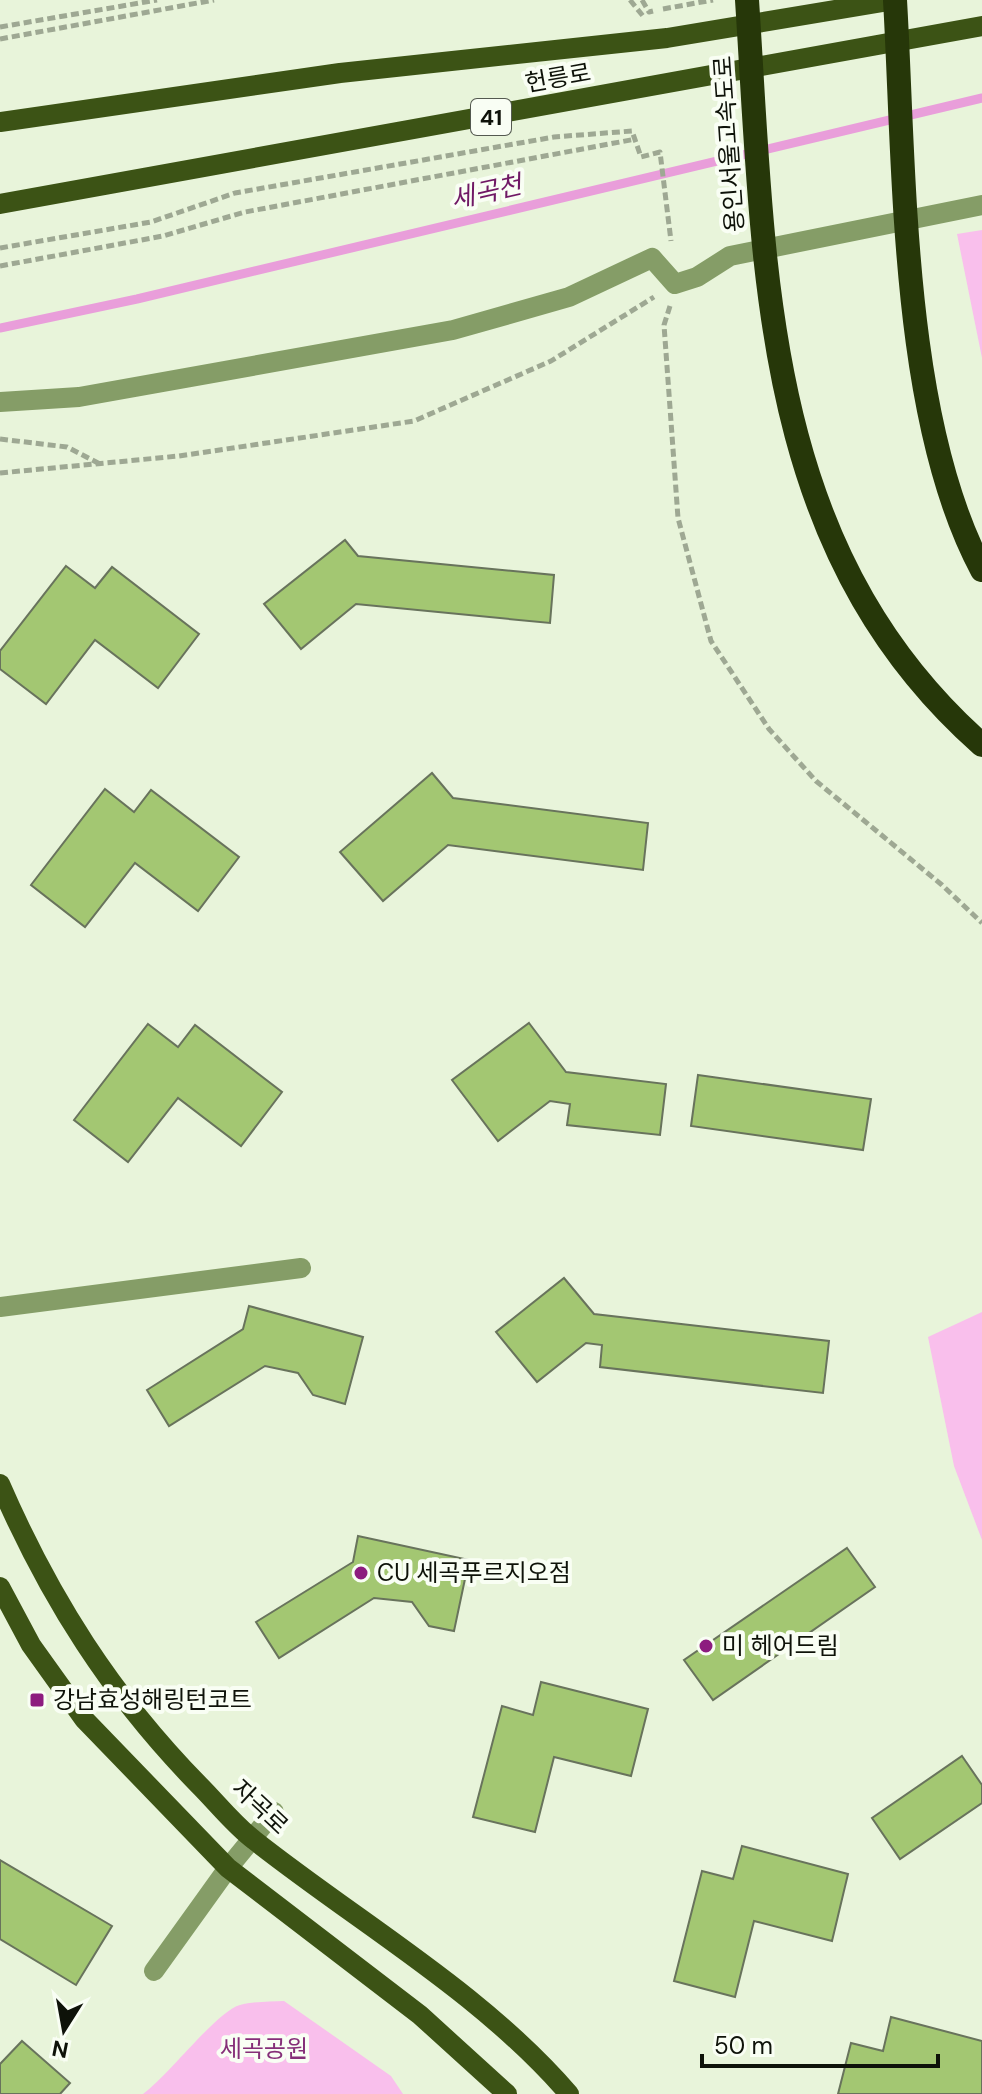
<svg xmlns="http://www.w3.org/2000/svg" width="982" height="2094" viewBox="0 0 982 2094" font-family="'DM Sans','Noto Sans KR',sans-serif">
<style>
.green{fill:#f9bfec}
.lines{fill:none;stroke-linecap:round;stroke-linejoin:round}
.stream{stroke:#e99eda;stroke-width:9}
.building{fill:#a3c772;stroke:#68735c;stroke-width:2}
.path{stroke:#9ea893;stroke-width:5;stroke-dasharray:8 4;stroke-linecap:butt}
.minor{stroke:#859d67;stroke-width:20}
.major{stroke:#3c5315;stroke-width:20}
.highway{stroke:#263709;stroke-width:24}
.poi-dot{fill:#8d1c7f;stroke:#f9fef4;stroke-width:3}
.labels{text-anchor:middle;stroke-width:8;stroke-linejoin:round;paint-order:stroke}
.shield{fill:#f9fef4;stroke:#545950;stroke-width:2}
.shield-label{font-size:22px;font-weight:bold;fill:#0e1209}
.street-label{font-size:24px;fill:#0e1209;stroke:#f9fef4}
.poi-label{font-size:24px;fill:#0e1209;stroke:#f9fef4;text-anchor:start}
.park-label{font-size:24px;fill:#852e78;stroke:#f9fef4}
.water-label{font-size:26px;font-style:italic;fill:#701865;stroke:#f9fef4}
</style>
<rect width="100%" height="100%" fill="#e8f4da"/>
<!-- green -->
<g class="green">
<path d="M982,230v128l-25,-124z"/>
<path d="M982,1312v228l-28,-74 -26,-129z"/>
<path d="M284,2001l107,75 12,18h-260c27,-20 74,-83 97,-89 13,-4 31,-3 44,-4z"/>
</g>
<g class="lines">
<!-- stream -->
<path class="stream" d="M0,328l137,-29 845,-201"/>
</g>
<!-- building -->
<g class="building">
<path d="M345,540l13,16 196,19 -4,48 -194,-19 -55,45 -37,-45z"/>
<path d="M66,566l29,22 17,-21 87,67 -41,54 -63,-48 -49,64 -46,-35v-18z"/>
<path d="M432,773l21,25 195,25 -5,47 -195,-25 -65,56 -43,-49z"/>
<path d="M105,789l29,23 17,-22 88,67 -41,54 -63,-48 -50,64 -54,-42z"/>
<path d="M529,1023l37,49 100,12 -6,51 -93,-10 3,-21 -20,-3 -52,40 -46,-61z"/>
<path d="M148,1024l30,23 17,-22 87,67 -41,54 -63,-48 -50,64 -54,-42z"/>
<path d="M698,1075l173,24 -8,51 -172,-24z"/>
<path d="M564,1278l30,36 235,27 -6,52 -223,-26 2,-22 -16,-2 -49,39 -41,-50z"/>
<path d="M249,1306l114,31 -18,67 -32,-9 -15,-22 -33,-7 -96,60 -22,-36 96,-61z"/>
<path d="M358,1536l111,24 -15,71 -25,-5 -17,-24 -38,-4 -95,60 -23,-36 97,-60z"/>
<path d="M847,1548l28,39 -162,113 -29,-40z"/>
<path d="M541,1682l107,27 -17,67 -77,-19 -19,75 -62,-15 29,-111 31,9z"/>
<path d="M962,1756l20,29v18l-82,56 -28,-41z"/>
<path d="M742,1846l106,28 -16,67 -78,-20 -19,76 -61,-16 28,-110 31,8z"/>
<path d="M0,1860l112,66 -36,59 -76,-46z"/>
<path d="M891,2017l91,24v53h-144l13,-51 32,8z"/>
<path d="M22,2041l48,42 -10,11h-60v-30z"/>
</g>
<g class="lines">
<!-- path -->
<g class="path">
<path d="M630,0l13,16"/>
<path d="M642,0l7,12 4,-1"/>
<path d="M663,9l50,-9"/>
<path d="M0,27l157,-27"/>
<path d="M0,39l214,-39"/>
<path d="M0,248l151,-26 84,-29 319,-56 78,-6 9,26 19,-5 11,89"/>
<path d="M0,266l163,-30 82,-24 391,-73"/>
<path d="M670,306l-6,19 14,193 33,123 58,88 47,52 126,104 40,38"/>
<path d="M0,439l67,8 33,17"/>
<path d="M0,473l179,-17 235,-35 137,-60 103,-64"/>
</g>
<!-- minor -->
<g class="minor">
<path d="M0,402l79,-5 374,-67 116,-33 83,-39 23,26 22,-7 33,-21 252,-51"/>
<path d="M0,1307l301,-39"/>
<path d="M154,1971l74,-103 46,-56"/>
</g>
<!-- major -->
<g class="major">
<path d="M0,122l340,-49 327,-35 228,-38"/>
<path d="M0,204l982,-178"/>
<path d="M0,1484c50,115 111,211 199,301 18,18 35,40 55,55 105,83 227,152 315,254"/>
<path d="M0,1587l31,58 53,74 144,149 192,147 87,79"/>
</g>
<!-- highway -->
<g class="highway">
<path d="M747,0c18,270 13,549 235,745"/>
<path d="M895,0c10,171 6,419 87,570"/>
</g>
</g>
<!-- markers -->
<g class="poi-dot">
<circle cx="361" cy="1573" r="8"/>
<circle cx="706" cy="1646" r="8"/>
<rect x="29" y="1692" width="16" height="16" rx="4"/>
</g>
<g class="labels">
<!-- shield labels -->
<rect class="shield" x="471" y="99" width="40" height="36" rx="6"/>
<g class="shield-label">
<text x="491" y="125">41</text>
</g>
<!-- street labels -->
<g class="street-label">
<text transform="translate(558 78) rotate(-10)" y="8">헌릉로</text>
<text transform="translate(729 144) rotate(-94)" y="8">용인서울고속도로</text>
<text transform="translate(260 1807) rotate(43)" y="8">자곡로</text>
</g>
<!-- poi labels -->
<g class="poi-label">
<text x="377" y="1581">CU 세곡푸르지오점</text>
<text x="722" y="1654">미 헤어드림</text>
<text x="53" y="1708">강남효성해링턴코트</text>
</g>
<!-- park labels -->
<g class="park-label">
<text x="264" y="2057">세곡공원</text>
</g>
<!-- water labels -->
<g class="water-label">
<text transform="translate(486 192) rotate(-13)" y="9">세곡천</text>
</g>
</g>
<!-- north arrow -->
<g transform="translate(64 2030) rotate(191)" stroke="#f9fef4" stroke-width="6" paint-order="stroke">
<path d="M0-6L14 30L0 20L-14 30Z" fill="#0e1209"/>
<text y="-12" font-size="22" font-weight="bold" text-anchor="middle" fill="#0e1209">N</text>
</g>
<!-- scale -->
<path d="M702 2054v12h236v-12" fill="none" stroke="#0e1209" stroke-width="4"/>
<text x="714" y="2054" font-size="24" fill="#0e1209" stroke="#f9fef4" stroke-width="6" paint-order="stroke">50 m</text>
</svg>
